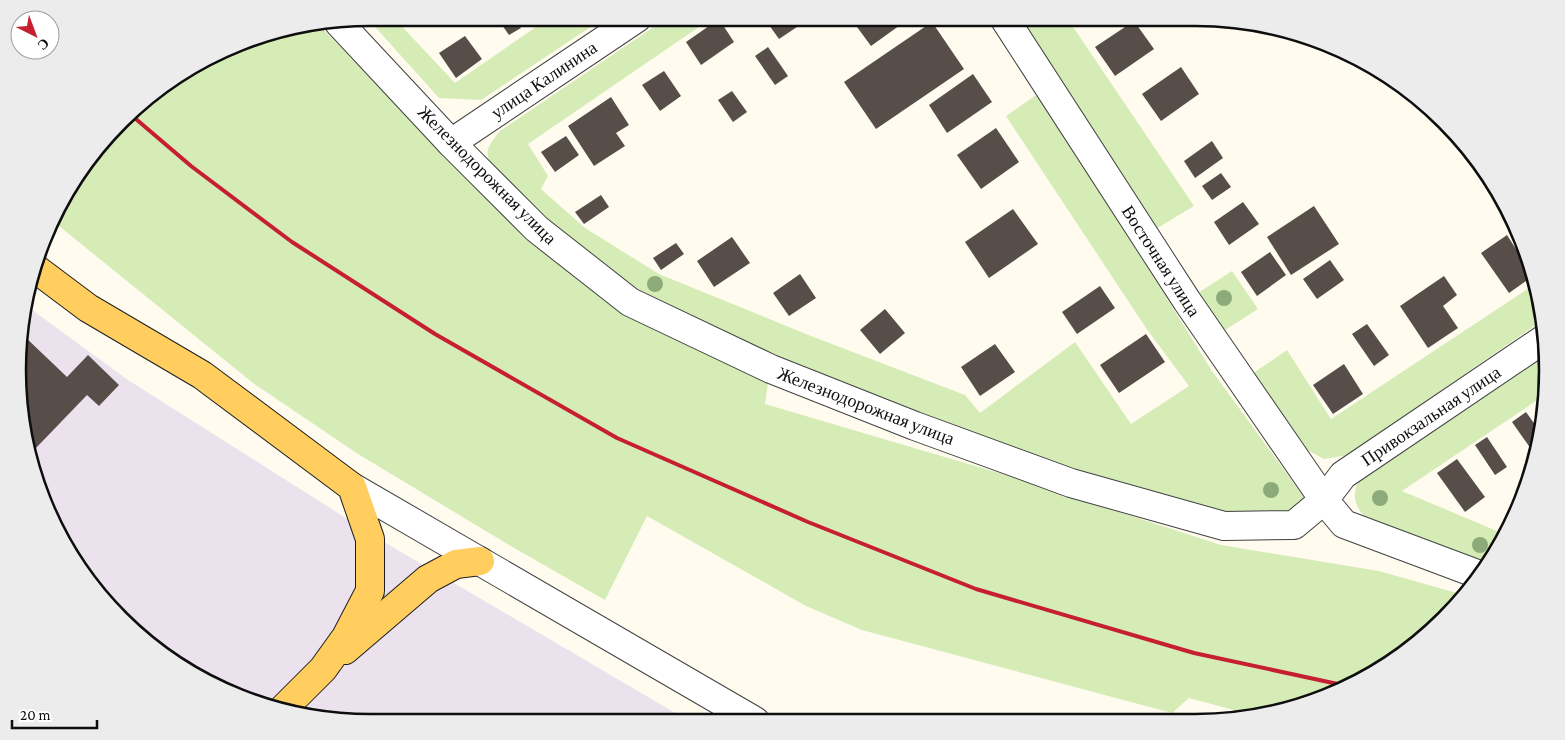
<svg xmlns="http://www.w3.org/2000/svg" width="1565" height="740" viewBox="0 0 1565 740" font-family="'Crimson Pro',serif">
<style>
.industrial{fill:#ebe2ed}
.green{fill:#d6ecb7}
.building{fill:#574e4a}
.lines{fill:none;stroke-linecap:round;stroke-linejoin:round}
.minor-casing{stroke:#414141;stroke-width:30}
.major-casing{stroke:#1f1f1f;stroke-width:30}
.minor{stroke:#fff;stroke-width:28}
.major{stroke:#ffce5f;stroke-width:28}
.rail{stroke:#c61f31;stroke-width:4}
.tree{fill:#8dab7a}
.labels{text-anchor:middle;stroke-width:5;stroke-linejoin:round;paint-order:stroke}
.street-label{font-size:18px;fill:#0e0e0e;stroke:#fff}
.rim{fill:none;stroke:#0e0e0e;stroke-width:2.5}
</style>
<rect width="100%" height="100%" fill="#fffbef"/>
<!-- industrial -->
<path class="industrial" d="M24,304l104,76 251,159 310,182 -319,1 -69,-6 -66,-20 -98,-61 -46,-50 -37,-59 -33,-110z"/>
<!-- green -->
<g class="green">
<path d="M367,18h27l61,65 94,-65h55l-123,82 -42,-2z"/>
<path d="M667,18h45l-184,126 20,32 -7,13 44,39 74,46 152,62 154,59 15,18 95,-71 56,82 58,-38 -43,-58 -140,-212 33,-23 173,278 92,126 -14,19 -87,-5 -97,-28 -231,-81 -234,-103 -55,-40 -91,-85c-11,-21 -10,-25 5,-43z"/>
<path d="M1021,18h46l127,188 -40,24z"/>
<path d="M320,26l166,172 58,52 97,69 127,64 -3,21 234,69 222,72 158,26 85,24 -54,54 -80,47 -74,20 -67,-18 -17,15 -310,-83 -56,-24 -159,-90 -42,84 -96,-55 -151,-91 -105,-71 -199,-161 11,-28 40,-57 50,-46 101,-55z"/>
<path d="M1232,271l26,38 -36,23 -24,-39z"/>
<path d="M1535,284l6,18 2,18 -195,135 -24,4 -30,-16 -45,-67 38,-26 44,69z"/>
<path d="M1545,347l2,23 -2,25 -143,96 102,43 -17,30 -120,-45c-16,-16 -15,-28 -4,-47z"/>
</g>
<!-- building -->
<g class="building">
<path d="M497,18h17l7,10 -12,7z"/>
<path d="M764,18h35l4,5 -24,16z"/>
<path d="M870,18h40l-39,28 -14,-19z"/>
<path d="M719,19l15,23 -33,23 -15,-23z"/>
<path d="M1134,21l20,28 -39,27 -20,-29z"/>
<path d="M932,22l32,47 -88,60 -32,-47z"/>
<path d="M465,36l17,23 -26,19 -17,-25z"/>
<path d="M768,47l20,29 -13,9 -20,-29z"/>
<path d="M1181,67l18,27 -38,27 -19,-27z"/>
<path d="M664,71l17,25 -21,15 -18,-26z"/>
<path d="M973,74l19,28 -45,31 -18,-28z"/>
<path d="M732,91l15,21 -14,10 -15,-22z"/>
<path d="M611,97l18,28 -13,8 9,13 -31,20 -26,-40z"/>
<path d="M996,128l23,34 -38,27 -24,-34z"/>
<path d="M566,136l13,19 -24,17 -14,-20z"/>
<path d="M1212,141l11,17 -28,20 -11,-17z"/>
<path d="M1221,173l10,14 -19,13 -10,-14z"/>
<path d="M601,195l8,12 -25,17 -9,-12z"/>
<path d="M1243,202l16,22 -30,21 -15,-23z"/>
<path d="M1314,206l25,38 -48,31 -24,-38z"/>
<path d="M1013,209l25,35 -49,34 -24,-36z"/>
<path d="M1514,222l7,13 2,8 -13,-18z"/>
<path d="M1507,235l26,41 -24,17 -28,-40z"/>
<path d="M732,237l18,26 -36,24 -17,-26z"/>
<path d="M676,243l8,11 -23,16 -8,-12z"/>
<path d="M1270,252l16,23 -29,21 -16,-24z"/>
<path d="M1330,260l14,20 -27,19 -14,-20z"/>
<path d="M800,274l16,24 -27,18 -16,-23z"/>
<path d="M1444,276l13,19 -14,11 15,22 -30,20 -28,-42z"/>
<path d="M1100,286l15,22 -38,26 -15,-22z"/>
<path d="M885,309l20,24 -25,21 -20,-24z"/>
<path d="M1367,324l22,31 -15,11 -22,-32z"/>
<path d="M1146,334l19,28 -46,31 -19,-28z"/>
<path d="M23,335l44,42 21,-22 31,30 -20,21 -12,-11 -52,54 -6,-6 -8,-27z"/>
<path d="M995,344l20,28 -35,24 -19,-29z"/>
<path d="M1344,364l19,30 -30,20 -20,-29z"/>
<path d="M1526,412l15,21 -1,9 -9,7 -19,-27z"/>
<path d="M1487,437l20,30 -12,8 -20,-30z"/>
<path d="M1457,459l28,38 -20,15 -28,-39z"/>
</g>
<g class="lines">
<!-- minor casing -->
<g class="minor-casing">
<g id="minor">
<path d="M1004,18l183,283 137,199 19,-25 201,-136"/>
<path d="M339,23l112,120 86,86 93,73 141,67 144,57 156,57 153,43 70,-1 30,-25 20,24 136,51"/>
<path d="M451,143l186,-125"/>
<path d="M352,487l403,234"/>
</g>
</g>
<!-- major casing -->
<g class="major-casing">
<g id="major">
<path d="M36,269l52,39 114,67 150,112 18,52v52l-24,46 -23,32 -41,41"/>
<path d="M345,650l83,-71 28,-15 24,-3"/>
</g>
</g>
<!-- minor -->
<use href="#minor" class="minor"/>
<!-- major -->
<use href="#major" class="major"/>
<!-- rail -->
<path class="rail" d="M130,114l61,52 101,76 143,92 182,104 191,84 168,67 218,64 153,33"/>
</g>
<!-- trees -->
<g class="tree">
<circle cx="655" cy="284" r="8"/>
<circle cx="1224" cy="298" r="8"/>
<circle cx="1271" cy="490" r="8"/>
<circle cx="1380" cy="498" r="8"/>
<circle cx="1480" cy="545" r="8"/>
</g>
<g class="labels">
<!-- street labels -->
<g class="street-label">
<text transform="translate(544 80) rotate(-34)" y="6">улица Калинина</text>
<text transform="translate(487 175) rotate(45)" y="6">Железнодорожная улица</text>
<text transform="translate(1161 261) rotate(57)" y="6">Восточная улица</text>
<text transform="translate(866 406) rotate(21)" y="6">Железнодорожная улица</text>
<text transform="translate(1431 416) rotate(-34)" y="6">Привокзальная улица</text>
</g>
</g>
<!-- crop -->
<path d="M0 0H1565V740H0ZM370 26H1195A344 344 0 0 1 1539 370V370A344 344 0 0 1 1195 714H370A344 344 0 0 1 26 370V370A344 344 0 0 1 370 26Z" fill="#ececec" fill-rule="evenodd"/>
<path class="rim" d="M370 26H1195A344 344 0 0 1 1539 370V370A344 344 0 0 1 1195 714H370A344 344 0 0 1 26 370V370A344 344 0 0 1 370 26Z"/>
<!-- north arrow -->
<g transform="translate(35 35) rotate(138)"><circle r="24" fill="#ffffff" stroke="#9f9f9f"/>
<path d="M0-4L9 19L0 12L-9 19Z" fill="#c61f31"/>
<text y="-8" font-size="14" font-weight="bold" text-anchor="middle" fill="#0e0e0e">С</text>
</g>
<!-- scale -->
<path d="M12 720v8h85v-8" fill="none" stroke="#0e0e0e" stroke-width="2.5"/>
<text x="20" y="720" font-size="15" fill="#0e0e0e" stroke="#ffffff" stroke-width="4" paint-order="stroke">20 m</text>
</svg>
